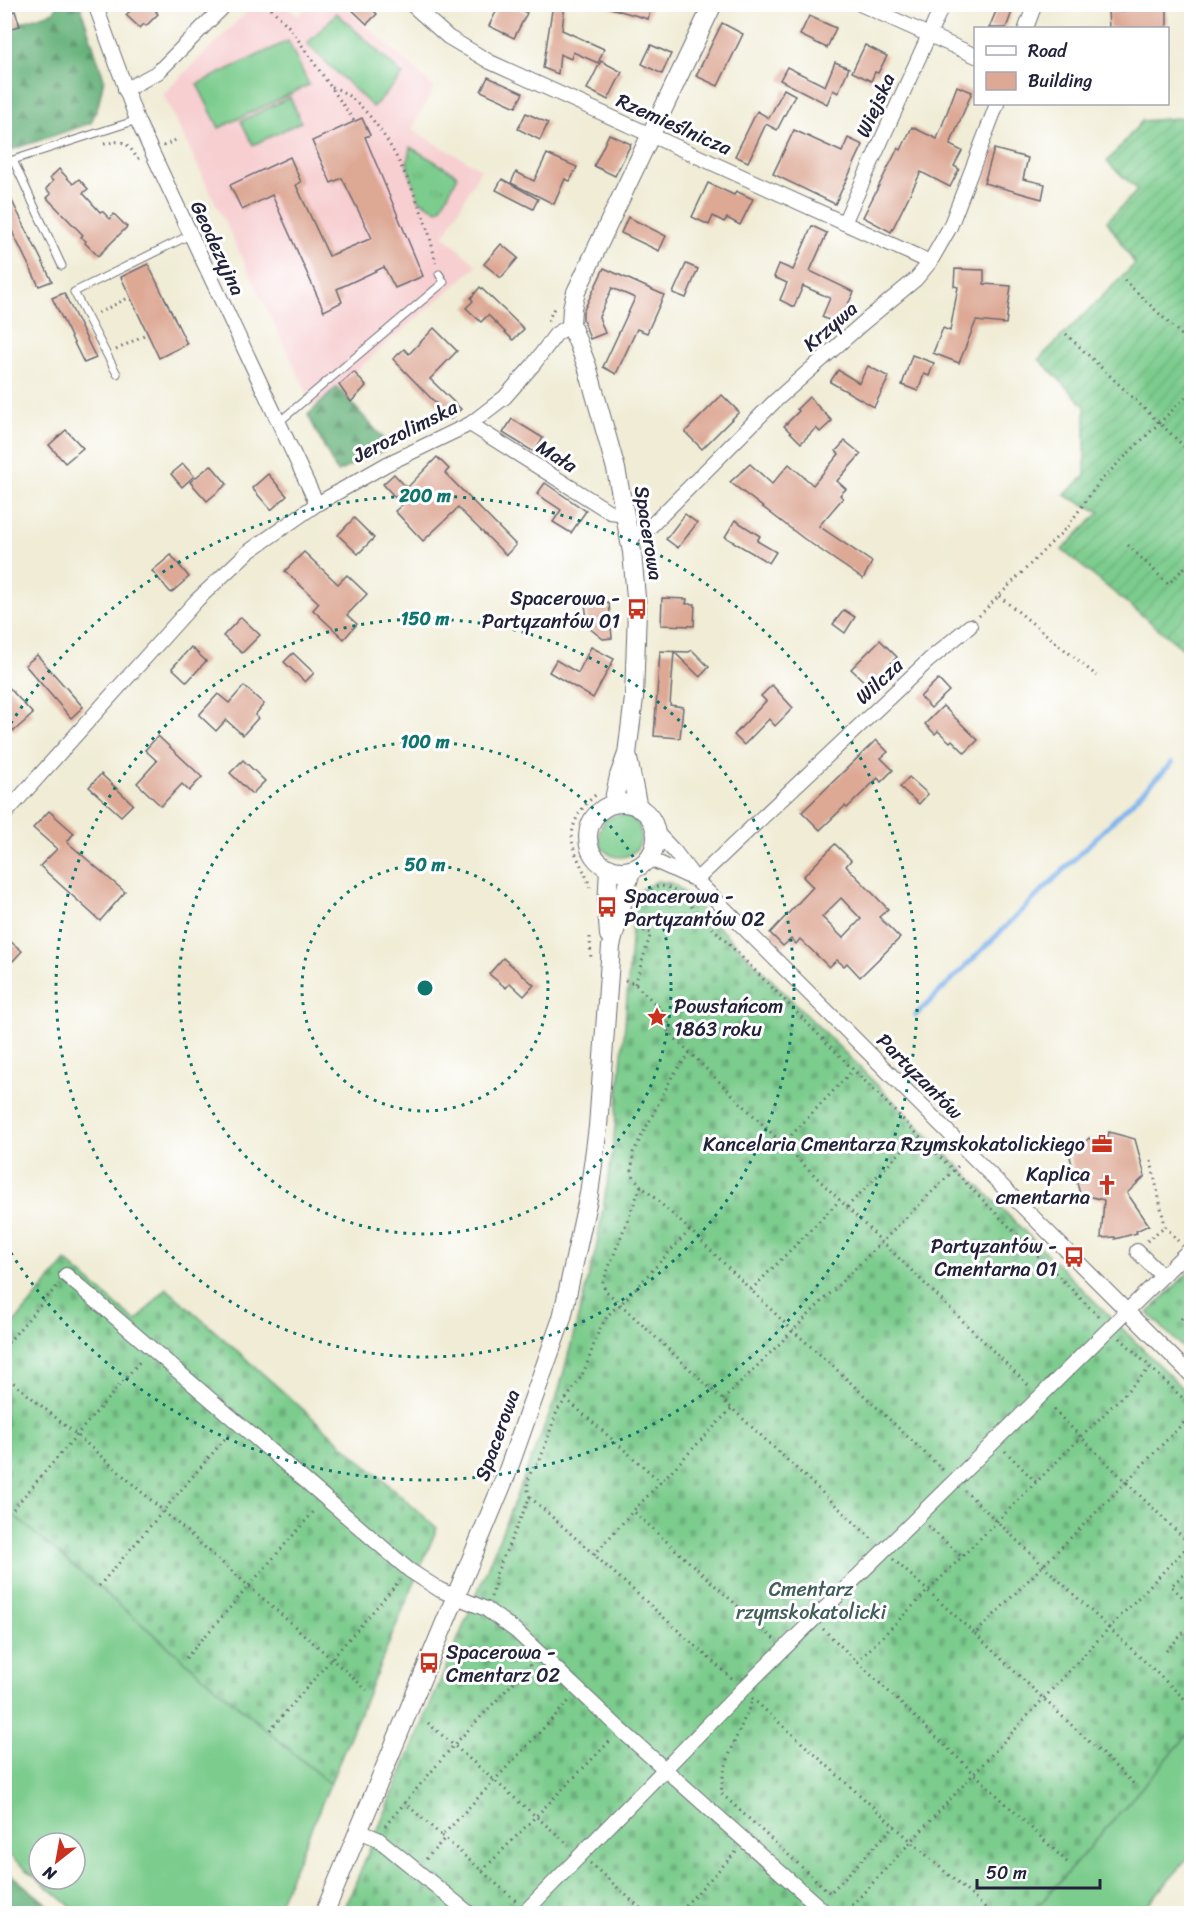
<svg xmlns="http://www.w3.org/2000/svg" width="1196" height="1918" viewBox="0 0 1196 1918" font-family="Sriracha,sans-serif">
<style>
.built{fill:#f7cfd1}
.grass{fill:#7bcc8d;stroke:#4e7764;stroke-width:1.5;fill-rule:evenodd}
.forest{fill:url(#forest-firs);stroke:#43695a;stroke-width:1.5}
.cemetery{fill:url(#cemetery-stones);stroke:#4e7764;stroke-width:1.5}
.park{fill:url(#park-tufts);stroke:#4e7764;stroke-width:1.5}
.garden{fill:url(#garden-furrows);stroke:#4e7764;stroke-width:1.5}
.lines{fill:none;stroke-linecap:round;stroke-linejoin:round}
.stream{stroke:#7eb3ec;stroke-width:5}
.building{fill:#dda894;fill-rule:evenodd}
.lane-casing{stroke:#6a6971;stroke-width:9}
.street-casing{stroke:#6a6971;stroke-width:16}
.secondary-casing{stroke:#6a6971;stroke-width:20}
.path{stroke:#6a6971;stroke-width:3;stroke-dasharray:1.5 4.5;stroke-linecap:butt}
.lane{stroke:#fff;stroke-width:7}
.street{stroke:#fff;stroke-width:14}
.secondary{stroke:#fff;stroke-width:18}
.ring{fill:none;stroke:#0f766e;stroke-width:3;stroke-dasharray:3 6}
.labels{text-anchor:middle;stroke-width:6;stroke-linejoin:round;paint-order:stroke}
.street-label{font-size:20px;fill:#22223b;stroke:#fff}
.poi-label{font-size:20px;fill:#22223b;stroke:#fff;text-anchor:end}
.park-label{font-size:20px;fill:#415e58;stroke:#fff}
.centre{fill:#0f766e;stroke:#fff;stroke-width:3}
.ring-label{font-size:18px;text-anchor:middle;font-weight:bold;fill:#0f766e;stroke:#fff;stroke-width:6;stroke-linejoin:round;paint-order:stroke}
</style>
<defs>
<pattern id="forest-firs" width="22" height="20" patternUnits="userSpaceOnUse" patternTransform="scale(1.5)"><rect width="22" height="20" fill="#64b078"/><path d="M5 1l3.5 6h-7zM16 11l3.5 6h-7z" fill="#528f64"/></pattern>
<pattern id="cemetery-stones" width="16" height="16" patternUnits="userSpaceOnUse" patternTransform="scale(1.5)"><rect width="16" height="16" fill="#7bcc8d"/><path d="M2 7V4a2 2 0 0 1 4 0v3zM10 15v-3a2 2 0 0 1 4 0v3z" fill="#6aaf7b"/></pattern>
<pattern id="park-tufts" width="24" height="20" patternUnits="userSpaceOnUse" patternTransform="scale(1.5)"><rect width="24" height="20" fill="#7bcc8d"/><path d="M3 7l-1-3M5 7V3M7 7l1-3M15 17l-1-3M17 17v-4M19 17l1-3" fill="none" stroke="#6aaf7b"/></pattern>
<pattern id="garden-furrows" width="10" height="10" patternUnits="userSpaceOnUse" patternTransform="scale(1.5)"><rect width="10" height="10" fill="#7bcc8d"/><path d="M-1 1l2-2M0 10L10 0M9 11l2-2" fill="none" stroke="#6aaf7b"/></pattern>
</defs>
<rect width="100%" height="100%" fill="#fff"/>
<filter id="ink" filterUnits="userSpaceOnUse"><feTurbulence type="fractalNoise" baseFrequency=".0167" numOctaves="2"/><feDisplacementMap in="SourceGraphic" scale="12" xChannelSelector="R" yChannelSelector="G"/><feConvolveMatrix kernelMatrix="1 2 1 2 8 2 1 2 1" color-interpolation-filters="sRGB"/></filter>
<filter id="wash" filterUnits="userSpaceOnUse"><feTurbulence type="fractalNoise" baseFrequency=".008" numOctaves="4" result="noise"/><feDisplacementMap in="SourceGraphic" scale="24" xChannelSelector="R" yChannelSelector="G"/><feGaussianBlur stdDeviation="1.35" result="paint"/><feColorMatrix in="noise" values="0 0 0 0 0 0 0 0 0 0 0 0 0 0 0 0 0 1.4 0 .05"/><feComposite in="paint" operator="in"/></filter>
<g filter="url(#wash)">
<rect width="100%" height="100%" fill="#f0ecd5"/>
<!-- built -->
<path class="built" d="M254,5h32l12,11 12,-11h33l91,82 -22,43 69,39 -37,67 33,30 -163,141 -151,-313z"/>
<!-- grass -->
<g class="grass">
<path d="M337,13l66,62 -30,32 -66,-63z"/>
<path d="M288,41l21,44 -90,43 -22,-44z"/>
<path d="M290,97l11,25 -48,23 -12,-24z"/>
<circle cx="620" cy="836" r="21"/>
<path d="M4,1507l326,277 -55,129h-196l-74,-61zM39,1843h36v36h-36z"/>
<path d="M1191,1731v124l-51,58h-108z"/>
</g>
<!-- forest -->
<g class="forest">
<path d="M57,5h23l24,74 -6,27 -7,17 -86,29 -1,-124 50,-16z"/>
<path d="M337,387l54,60 -54,25 -29,-57z"/>
<path d="M4,1870h1l53,43h-53z"/>
</g>
<!-- cemetery -->
<g class="cemetery">
<path d="M657,881l14,2 8,5 512,509v334l-159,182 -684,1 -4,-4 132,-314 83,-206 37,-141 16,-93 13,-132 9,-124 7,-10z"/>
<path d="M66,1261l70,61 30,-34 271,240 -107,256 -325,-276v-174z"/>
<path d="M1191,1270v86l-43,-43z"/>
</g>
<!-- park -->
<path class="park" d="M410,147l46,27 1,4 -17,31 -3,1 -18,-10 -12,-35z"/>
<!-- garden -->
<path class="garden" d="M1191,117l1,530 -5,5 -125,-102 38,-38 -36,-17 21,-19v-70l-46,-47 96,-95 -28,-43 31,-31 -31,-28 35,-41z"/>
<g class="lines">
<!-- stream -->
<g class="stream">
<path d="M1191,746h1"/>
<path d="M916,1015l256,-252"/>
</g>
</g>
<g id="blocks">
<!-- building -->
<g class="building">
<path d="M137,4h26l-7,8 2,2 -12,12 -2,-2 -4,4 -14,-13z"/>
<path d="M346,4h21l10,10 -10,10z"/>
<path d="M500,4h9l18,9 -13,25 -25,-12z"/>
<path d="M553,4h12l-3,26 42,19 -6,14 -25,-11 -2,7 -11,-5 -2,20 -15,-6z"/>
<path d="M610,4h42l-4,15 -38,-11z"/>
<path d="M999,4h16l-9,24h-17z"/>
<path d="M1125,4h32l1,5h9v19h-58l-1,-17h17z"/>
<path d="M15,11l5,15 -16,4v-16z"/>
<path d="M809,16l27,12 -9,20 -27,-13z"/>
<path d="M722,23l21,11 -25,52 -22,-10z"/>
<path d="M651,45l20,9 -9,20 -20,-10z"/>
<path d="M865,45l22,11 -9,17 -3,-1 -4,9 -19,-9z"/>
<path d="M601,61l21,11 -14,28 -21,-11z"/>
<path d="M835,62l14,6 -11,25 -5,-3 -6,14 -47,-24 7,-13 38,19z"/>
<path d="M488,77l35,16 -7,14 -35,-16z"/>
<path d="M957,86l15,6 -22,53 12,6 -8,15 5,3 -9,18 -29,-15 -30,60 -28,-15 35,-69 3,2 11,-23 25,12z"/>
<path d="M784,89l11,6 -18,35 -11,-6 -18,38 -13,-6 22,-45 12,7z"/>
<path d="M526,113l22,10 -8,17 -22,-11z"/>
<path d="M362,118l8,17 -5,2 58,139 -28,12 -11,-21 -47,22 5,13 -18,9 -52,-116 -30,15 -12,-25 60,-28 11,25 -5,3 33,71 43,-18 -30,-60 -11,5 -19,-42z"/>
<path d="M794,130l48,22 6,-14 15,7 -28,59 -62,-30z"/>
<path d="M609,134l22,10 -16,32 -21,-10z"/>
<path d="M994,149l34,9 -5,21 22,5 -3,15 -58,-16z"/>
<path d="M547,154l30,13 -7,14 -5,-2 -11,25 -43,-21 5,-11 18,9z"/>
<path d="M59,169l14,15 6,-5 9,10 -5,4 17,19 2,-1 8,8 4,-5 13,13 -29,29 -13,-13 1,-2 -5,-4 2,-2 -36,-37 4,-4 -5,-5 7,-8 -3,-3z"/>
<path d="M502,179l36,20 -5,10 -37,-19z"/>
<path d="M708,183l26,12 2,-4 17,8 -13,26 -13,-7 -3,4 -11,-6 -4,9 -17,-8z"/>
<path d="M4,185l48,96 -13,5 -35,-71z"/>
<path d="M628,217l38,19 -7,15 -38,-18z"/>
<path d="M812,226l15,7 -17,38 44,21 -16,32 -16,-7 8,-19 -27,-12 -9,21 -14,-7 7,-17 -13,-6 5,-13 14,6z"/>
<path d="M501,244l17,14 -17,20 -17,-14z"/>
<path d="M148,264l39,80 -28,14 -38,-81z"/>
<path d="M686,264l12,5 -12,29 -13,-5z"/>
<path d="M604,268l60,27 -17,38 -10,-4 -21,45 -13,-7 32,-69 -23,-10 -13,29 6,16 -15,6 -7,-20v-7z"/>
<path d="M955,269l29,1v14l27,2 -5,38 -30,-3 -17,42 -26,-10 10,-25 7,3 8,-44 -4,-1z"/>
<path d="M480,287l44,42 -11,11 -25,-25 -7,7 -15,-14 7,-7 -2,-3z"/>
<path d="M64,293l32,65 -12,5 -32,-65z"/>
<path d="M434,328l23,23 -27,28 31,30 -10,10 -58,-60 11,-10 5,5z"/>
<path d="M912,355l22,8 -5,13 -5,-2 -6,17 -16,-6z"/>
<path d="M868,366l21,11 -15,30 -44,-25 8,-12 21,13z"/>
<path d="M354,372l12,14 -15,16 -12,-17z"/>
<path d="M722,395l17,17 -37,37 -17,-17z"/>
<path d="M809,397l23,24 -12,11 -4,-4 -15,15 -17,-17 15,-15 -2,-2z"/>
<path d="M512,419l31,19 -9,14 -31,-19z"/>
<path d="M66,430l17,18 -18,15 -16,-18z"/>
<path d="M845,441l16,13 -24,27 9,8 -6,6 3,3 -24,28 53,36 -9,17 -60,-41 -73,-56 20,-18 22,20 17,-20 24,21 26,-31 -3,-3z"/>
<path d="M437,457l12,12 -4,4 71,72 -10,10 -48,-47 -35,33 -28,-30 7,-6 -19,-21 11,-10 13,14z"/>
<path d="M183,464l11,12 -12,11 -11,-13z"/>
<path d="M211,465l16,19 -20,17 -17,-19z"/>
<path d="M268,474l19,22 -16,14 -19,-22z"/>
<path d="M545,483l41,28 -15,22 -18,-11 8,-12 -24,-16z"/>
<path d="M685,514l12,9 -19,25 -12,-9z"/>
<path d="M354,518l20,20 -16,16 -20,-19z"/>
<path d="M735,520l25,16 -3,5 19,11 -7,11 -44,-26z"/>
<path d="M304,552l34,32 9,-9 20,19 -20,21 10,9 -13,15 -31,-29 6,-7 -34,-32z"/>
<path d="M171,555l18,22 -18,16 -19,-22z"/>
<path d="M662,598l25,1 -1,5h9l-1,22 -33,-1z"/>
<path d="M609,602l3,36 -9,1 -15,-12 -3,-23z"/>
<path d="M844,610l11,7 -10,16 -12,-9z"/>
<path d="M241,617l19,18 -18,18 -19,-17z"/>
<path d="M880,640l17,17 -28,29 -18,-17z"/>
<path d="M191,647l15,14 -19,21 -15,-14z"/>
<path d="M591,647l23,12 -21,39 -44,-26 7,-12 22,13z"/>
<path d="M692,650l17,17 -9,10 -26,-25 -4,53 13,2 -3,31 -26,-2 6,-85 29,1z"/>
<path d="M293,653l21,20 -9,9 -21,-20z"/>
<path d="M37,655l46,52 -12,11 -46,-53z"/>
<path d="M938,679l11,12 -18,17 -11,-11z"/>
<path d="M4,682l29,32 -19,17 -10,-11z"/>
<path d="M772,685l21,23 -18,18 -6,-7 -25,26 -10,-10 32,-34 -5,-5z"/>
<path d="M244,686l20,18 -9,11 3,3 -15,17 -17,-15 -10,11 -17,-16 19,-21 11,9z"/>
<path d="M943,706l35,34 -13,13 -13,-13 -2,2 -12,-11 -3,3 -10,-10z"/>
<path d="M158,736l44,41 -13,14 -7,-7 -21,22 -24,-23 20,-22 -12,-11z"/>
<path d="M876,740l12,12 -7,6 12,12 -12,12 -3,-4 -31,30 -2,-2 -25,24 -18,-18z"/>
<path d="M243,760l22,21 -13,13 -22,-21z"/>
<path d="M101,774l32,30 -12,12 -32,-29z"/>
<path d="M909,777l19,17 -9,10 -19,-17z"/>
<path d="M49,811l25,22 -7,9 58,50 -25,29 -60,-55 17,-17 -24,-21z"/>
<path d="M835,844l16,16 -5,6 42,43 -9,8 21,21 -40,39 -13,-14 -3,3 -7,-6 -8,7 -29,-28 -4,5 -5,-5 -8,7 -13,-13 43,-46 -10,-10zM841,898l20,21 -18,19 -21,-21z"/>
<path d="M4,936l18,15 -9,10 -9,-7z"/>
<path d="M503,958l31,27 -10,11 -14,-13 -4,5 -17,-14z"/>
<path d="M1109,1132l26,7 10,37 -18,17 22,32 -13,6 1,2 -22,6v-2l-14,1 3,-38 -24,-6 -10,-37 19,-19 15,14z"/>
</g>
</g>
</g>
<g filter="url(#ink)">
<use href="#blocks" fill-opacity="0" stroke="#6a6971" stroke-width="1.5"/>
<g class="lines">
<!-- lane casing -->
<g class="lane-casing">
<g id="lane">
<path d="M62,266l-49,-106 124,-40"/>
<path d="M117,374l-43,-82 116,-57"/>
<path d="M279,422l165,-140 -5,-8"/>
</g>
</g>
<!-- street casing -->
<g class="street-casing">
<g id="street">
<path d="M95,4l42,116 180,384"/>
<path d="M411,4l37,33 42,25 440,200"/>
<path d="M860,4l116,52"/>
<path d="M1026,28l9,-24"/>
<path d="M125,90l33,-18 68,-68"/>
<path d="M844,223l99,-219"/>
<path d="M470,424l140,88 15,2"/>
<path d="M630,536l18,-7 127,-128 89,-79 52,-43 14,-17 20,-35 47,-123"/>
<path d="M4,815l193,-215 51,-48 69,-48 70,-40 83,-40 35,-27 28,-32 23,-31 15,-9"/>
<path d="M655,831l20,21 21,28 496,496"/>
<path d="M648,858l46,21"/>
<path d="M696,880l233,-220 41,-34"/>
<path d="M1137,1251l25,25"/>
<path d="M66,1275l343,295 31,20 46,19 30,22 105,99 206,184"/>
<path d="M359,1831l19,8 92,75"/>
<path d="M523,1914l220,-225 449,-442"/>
</g>
</g>
<!-- secondary casing -->
<g class="secondary-casing">
<g id="secondary">
<path d="M627,754l11,54"/>
<circle cx="622" cy="837" r="34"/>
<path d="M613,804l6,-28 8,-22 7,-56 3,-89 -5,-57 -16,-83 -29,-103 -16,-41 1,-17 4,-16 137,-288"/>
<path d="M609,868l-2,39 2,28"/>
<path d="M324,1914l183,-441 55,-155 27,-124 9,-67 13,-181 20,-76"/>
</g>
</g>
<!-- path -->
<g class="path">
<path d="M267,4l23,24 65,94"/>
<path d="M332,87c45,15 80,98 95,140 4,12 6,24 9,36"/>
<path d="M104,144c19,-5 24,-2 33,15l2,-1"/>
<path d="M163,146l15,-7"/>
<path d="M1124,280l68,65"/>
<path d="M98,313l30,-15"/>
<path d="M548,321l6,-13"/>
<path d="M1066,334l126,120"/>
<path d="M116,350l30,-16"/>
<path d="M1128,545l40,39 24,-24"/>
<path d="M999,596l98,80"/>
<path d="M979,616l89,-90 32,-45 92,-90"/>
<path d="M590,888c-3,-13 -10,-23 -15,-36 -9,-24 5,-45 23,-59"/>
<path d="M642,898c13,-15 23,-15 38,-3l420,423"/>
<path d="M590,937l1,23"/>
<path d="M625,980l10,4 37,36 -8,7 26,26 341,335"/>
<path d="M635,984l16,-51 -14,-5v-10"/>
<path d="M690,1053l-17,22 -40,78 -1,18 2,6 7,9 49,44 102,100 41,36 112,106"/>
<path d="M783,1144l70,-74"/>
<path d="M1151,1161l14,65"/>
<path d="M641,1186l-38,96 2,8 268,250"/>
<path d="M847,1207l70,-72"/>
<path d="M1147,1241l18,-15 13,15"/>
<path d="M751,1290l89,-90"/>
<path d="M1181,1319l11,-11"/>
<path d="M1120,1338l72,69"/>
<path d="M4,1347l53,-61"/>
<path d="M4,1375l74,61 289,254"/>
<path d="M566,1399c7,-9 13,-18 18,-28 10,-22 14,-53 36,-66l70,-75"/>
<path d="M723,1400l237,-236"/>
<path d="M731,1409l-98,102 141,128"/>
<path d="M1192,1414l-66,68 64,62 -81,84 83,78"/>
<path d="M1005,1451l31,31"/>
<path d="M530,1497l202,182"/>
<path d="M13,1509l129,-150"/>
<path d="M928,1526l34,31"/>
<path d="M594,1555l39,-44"/>
<path d="M893,1559l82,75 151,-152 -75,-75"/>
<path d="M1192,1567l-21,19 21,20"/>
<path d="M99,1586l130,-152"/>
<path d="M491,1597l4,-13 1,-10 34,-77c-5,-11 -1,-21 4,-32l5,-2 18,-52 9,-12 95,83"/>
<path d="M823,1629l246,235"/>
<path d="M975,1634l161,152"/>
<path d="M1166,1651l26,-27"/>
<path d="M186,1658l130,-149"/>
<path d="M857,1662l293,-294"/>
<path d="M752,1698l240,216"/>
<path d="M751,1703c-8,21 -33,69 -29,91l108,99 65,-68"/>
<path d="M428,1723l141,122"/>
<path d="M270,1730l130,-150"/>
<path d="M404,1802l38,34 128,-136"/>
<path d="M385,1826l69,-81 77,-81"/>
<path d="M442,1836l74,65"/>
<path d="M426,1859l19,-21"/>
<path d="M590,1863l57,51"/>
<path d="M482,1871l129,-131"/>
<path d="M677,1914l60,-63"/>
<path d="M844,1914l265,-286 -144,-137"/>
</g>
<!-- lane -->
<use href="#lane" class="lane"/>
<!-- street -->
<use href="#street" class="street"/>
<!-- secondary -->
<use href="#secondary" class="secondary"/>
</g>
</g>
<!-- distance rings -->
<g class="ring">
<circle cx="425" cy="988" r="123"/>
<circle cx="425" cy="988" r="246"/>
<circle cx="425" cy="988" r="369"/>
<path d="M6 731A492 492 0 1 1 6 1245"/>
</g>
<!-- icons -->
<defs>
<g id="bus-bare" transform="scale(1.62)"><path d="M-5-6H5V4H4V6H2V4H-2V6H-4V4H-5ZM-3.5-4V0h7V-4ZM-3.5 1.2v1.5H-2V1.2ZM2 1.2v1.5H3.5V1.2Z" fill="#c8321e" stroke="#fff" stroke-width="2.5" paint-order="stroke"/></g>
<g id="sight-bare" transform="scale(1.62)"><path d="M0-6L1.8-2.2L6-1.7L2.9 1.2L3.7 5.4L0 3.3L-3.7 5.4L-2.9 1.2L-6-1.7L-1.8-2.2Z" fill="#c8321e" stroke="#fff" stroke-width="2.5" paint-order="stroke"/></g>
<g id="office-bare" transform="scale(1.62)"><path d="M-6-3h4V-5.5h4V-3h4V5H-6ZM-1-4.5V-3h2v-1.5ZM-6 0V1H6V0Z" fill="#c8321e" stroke="#fff" stroke-width="2.5" paint-order="stroke"/></g>
<g id="church-bare" transform="scale(1.62)"><path d="M-1.2-6h2.4v3.5h3.3v2.4h-3.3V6h-2.4V-.1h-3.3v-2.4h3.3Z" fill="#c8321e" stroke="#fff" stroke-width="2.5" paint-order="stroke"/></g>
</defs>
<g fill-rule="evenodd">
<use href="#bus-bare" x="637" y="609"/>
<use href="#bus-bare" x="607" y="907"/>
<use href="#sight-bare" x="657" y="1017"/>
<use href="#office-bare" x="1102" y="1144"/>
<use href="#church-bare" x="1107" y="1185"/>
<use href="#bus-bare" x="1074" y="1257"/>
<use href="#bus-bare" x="429" y="1663"/>
</g>
<g class="labels">
<!-- street labels -->
<g class="street-label">
<text transform="translate(875 105) rotate(-66)" y="7">Wiejska</text>
<text transform="translate(674 124) rotate(24)" y="7">Rzemieślnicza</text>
<text transform="translate(218 248) rotate(65)" y="7">Geodezyjna</text>
<text transform="translate(830 326) rotate(-41)" y="7">Krzywa</text>
<text transform="translate(405 431) rotate(-27)" y="7">Jerozolimska</text>
<text transform="translate(557 456) rotate(32)" y="7">Mała</text>
<text transform="translate(649 533) rotate(81)" y="7">Spacerowa</text>
<text transform="translate(879 681) rotate(-43)" y="7">Wilcza</text>
<text transform="translate(920 1076) rotate(45)" y="7">Partyzantów</text>
<text transform="translate(497 1435) rotate(-70)" y="7">Spacerowa</text>
</g>
<!-- poi labels -->
<g class="poi-label">
<text x="620" y="605">Spacerowa -<tspan x="620" dy="23">Partyzantów 01</tspan></text>
<text x="624" y="903" text-anchor="start">Spacerowa -<tspan x="624" dy="23">Partyzantów 02</tspan></text>
<text x="674" y="1013" text-anchor="start">Powstańcom<tspan x="674" dy="23">1863 roku</tspan></text>
<text x="1085" y="1151">Kancelaria Cmentarza Rzymskokatolickiego</text>
<text x="1090" y="1181">Kaplica<tspan x="1090" dy="23">cmentarna</tspan></text>
<text x="1057" y="1253">Partyzantów -<tspan x="1057" dy="23">Cmentarna 01</tspan></text>
<text x="446" y="1659" text-anchor="start">Spacerowa -<tspan x="446" dy="23">Cmentarz 02</tspan></text>
</g>
<!-- park labels -->
<g class="park-label">
<text x="811" y="1596">Cmentarz<tspan x="811" dy="23">rzymskokatolicki</tspan></text>
</g>
</g>
<circle cx="425" cy="988" r="9" class="centre"/>
<g class="ring-label">
<text x="425" y="502">200 m</text>
<text x="425" y="625">150 m</text>
<text x="425" y="748">100 m</text>
<text x="425" y="871">50 m</text>
</g>
<!-- margin -->
<rect width="1196" height="1918" fill="none" stroke="#fff" stroke-width="24"/>
<!-- legend -->
<rect x="974" y="27" width="195" height="78" fill="#ffffff" stroke="#a7a7b1" stroke-width="1.5"/>
<rect x="986" y="46" width="30" height="9" fill="#ffffff" stroke="#a7a7b1" stroke-width="1.5"/>
<text x="1028" y="57" font-size="18" fill="#22223b">Road</text>
<rect x="986" y="72" width="30" height="18" fill="#dda894" stroke="#a7a7b1" stroke-width="1.5"/>
<text x="1028" y="87" font-size="18" fill="#22223b">Building</text>
<!-- north arrow -->
<g transform="translate(57 1861) rotate(211)"><circle r="28" fill="#ffffff" stroke="#a7a7b1" stroke-width="1.5"/>
<path d="M0-4.5L10 22L0 15L-10 22Z" fill="#c8321e"/>
<text y="-9" font-size="16" font-weight="bold" text-anchor="middle" fill="#22223b">N</text>
</g>
<!-- scale -->
<path d="M977 1879v9h123v-9" fill="none" stroke="#22223b" stroke-width="3"/>
<text x="986" y="1879" font-size="18" fill="#22223b" stroke="#ffffff" stroke-width="4.5" paint-order="stroke">50 m</text>
</svg>
